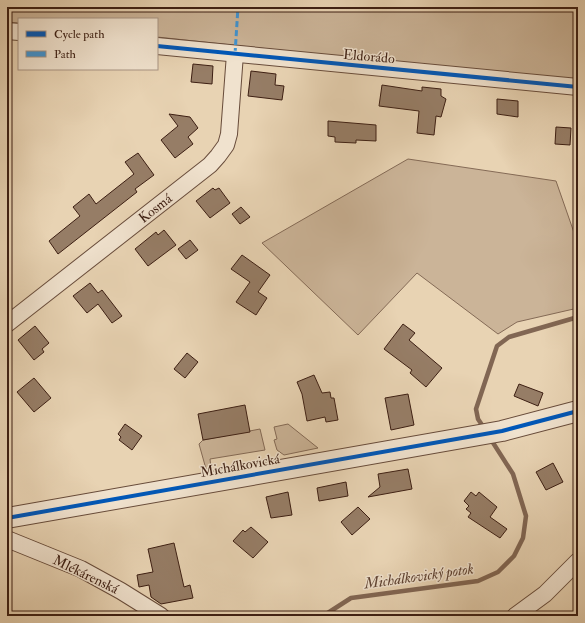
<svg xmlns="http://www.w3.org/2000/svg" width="585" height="623" viewBox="0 0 585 623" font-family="'IM FELL Double Pica',serif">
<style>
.green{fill:#cbb498;stroke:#846a56}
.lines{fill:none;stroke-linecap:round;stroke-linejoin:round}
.stream{stroke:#816653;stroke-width:4.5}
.building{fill:#967d66;stroke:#3d1f13}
.minor-casing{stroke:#684c3b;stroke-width:18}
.tertiary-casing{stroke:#684c3b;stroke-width:22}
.minor{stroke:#f0e2ce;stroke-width:16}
.tertiary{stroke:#f0e2ce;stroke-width:20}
.quiet{stroke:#3f94d3;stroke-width:3;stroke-dasharray:6 3;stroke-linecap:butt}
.cycleway-casing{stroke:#f0e2ce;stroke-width:6}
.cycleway{stroke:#0057b8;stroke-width:4}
.labels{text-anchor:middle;stroke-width:3;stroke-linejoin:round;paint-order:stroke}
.street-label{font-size:14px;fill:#3d1f13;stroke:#f0e2ce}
.water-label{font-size:15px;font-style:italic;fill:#5f4333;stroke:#f0e2ce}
</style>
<rect width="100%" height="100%" fill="#e8d3b3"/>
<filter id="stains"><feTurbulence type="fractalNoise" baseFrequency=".005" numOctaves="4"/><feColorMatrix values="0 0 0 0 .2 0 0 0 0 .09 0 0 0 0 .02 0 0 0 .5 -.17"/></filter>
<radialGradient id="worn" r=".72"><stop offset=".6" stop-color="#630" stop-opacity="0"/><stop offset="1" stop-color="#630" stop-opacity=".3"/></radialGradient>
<!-- green -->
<g class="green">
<path d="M7,7h571v75l-421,-45v-18h-138v4l-12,-1z"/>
<path d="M408,159l148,22 22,63v64l-61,14 -19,12 -81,-61 -59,62 -96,-92z"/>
<path d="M288,424l30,24 -34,7 -7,-5 -3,-10 3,-1 -3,-12z"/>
<path d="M260,429l5,21 -55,9 1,9 -5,1 -7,-25 4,-4z"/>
</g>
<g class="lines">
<!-- stream -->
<g class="stream">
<path d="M484,428l-6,-9 -2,-10 21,-63 12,-9 69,-20"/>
<path d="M323,616l28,-18 127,-17 20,-9 16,-16 9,-18 3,-22 -13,-42 -23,-36"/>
</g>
</g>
<!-- building -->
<g class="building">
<path d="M193,64l20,2 -1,18 -21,-2z"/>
<path d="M251,71l25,3 -1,11 9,1 -2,14 -34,-4z"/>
<path d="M382,85l40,6v-4l19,2v7l5,3 -5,18 -5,-1 -2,19 -17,-2 2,-22 -40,-5z"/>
<path d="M497,99l21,2v16l-21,-3z"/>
<path d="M169,114l21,3 8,11 -10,9 5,7 -18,14 -14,-18 17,-14z"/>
<path d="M328,121l48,4v16l-20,-1v3l-21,-1v-5l-7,-1z"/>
<path d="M556,127l15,1 -1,17 -15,-1z"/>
<path d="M138,153l16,22 -19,14 2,3 -79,62 -9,-13 31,-25 -7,-9 16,-13 7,10 38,-30 -9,-12z"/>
<path d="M213,188l2,2 4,-2 11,15 -20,15 -14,-17z"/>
<path d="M241,207l9,10 -10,7 -8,-10z"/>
<path d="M164,230l12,15 -28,21 -13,-17 21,-17 2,3z"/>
<path d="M190,240l8,10 -12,9 -8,-10z"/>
<path d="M242,255l28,20 -12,17 9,6 -11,17 -20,-13 14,-20 -19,-13z"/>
<path d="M90,283l8,10 4,-3 20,26 -10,7 -14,-19 -11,9 -14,-17z"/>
<path d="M403,324l12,9 -6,7 33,28 -16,19 -16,-14 2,-3 -28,-21z"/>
<path d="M35,326l14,17 -7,6 2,3 -10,8 -16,-20z"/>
<path d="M187,353l11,9 -13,16 -11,-9z"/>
<path d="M314,375l8,18 8,-1 1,6h3l4,22 -12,2 -1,-5 -18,4 -5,-27 -5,-12z"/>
<path d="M34,378l17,20 -17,14 -17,-20z"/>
<path d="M519,384l24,9 -5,13 -24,-10z"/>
<path d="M408,394l6,31 -23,5 -6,-32z"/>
<path d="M245,405l5,27 -47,8 -5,-26z"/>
<path d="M125,424l17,12 -10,14 -13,-10 2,-3 -3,-3z"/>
<path d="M553,463l10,19 -17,8 -10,-18z"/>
<path d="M408,469l4,20 -44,8 12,-10 -2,-13z"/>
<path d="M346,482l2,14 -29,5 -2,-13z"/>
<path d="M288,492l4,23 -21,3 -5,-21z"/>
<path d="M471,492l5,4 3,-4 18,15 -7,10 17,12 -7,9 -32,-21 3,-4 -5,-4 3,-3 -5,-5z"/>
<path d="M358,507l12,12 -18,16 -11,-13z"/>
<path d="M251,527l17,15 -15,16 -20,-17 10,-11 2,2z"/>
<path d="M174,543l10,44 6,-2 3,13 -32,6 -10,-7 -2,-12 -10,2 -2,-12 16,-3 -5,-23z"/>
</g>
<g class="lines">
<!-- minor casing -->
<g class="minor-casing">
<g id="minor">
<path d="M7,31l12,1"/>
<path d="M157,46l421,41"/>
<path d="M7,324l203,-159 8,-9 8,-11 3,-11 6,-80"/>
<path d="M7,539l74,30 40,22 40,25"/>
<path d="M515,616l30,-22 33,-33"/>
</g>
</g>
<!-- tertiary casing -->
<g class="tertiary-casing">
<path id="tertiary" d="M7,518l495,-87 76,-20"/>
</g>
<!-- minor -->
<use href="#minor" class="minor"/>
<!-- tertiary -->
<use href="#tertiary" class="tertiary"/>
<!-- quiet -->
<path class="quiet" d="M235,54l3,-47"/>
<!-- cycleway casing -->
<g class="cycleway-casing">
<g id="cycleway">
<path d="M157,46l421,41"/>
<path d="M7,518l495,-87 76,-20"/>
</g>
</g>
<!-- cycleway -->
<use href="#cycleway" class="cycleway"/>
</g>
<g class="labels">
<!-- street labels -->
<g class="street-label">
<text transform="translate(369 56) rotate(5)" y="5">Eldorádo</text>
<text transform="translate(155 208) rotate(-38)" y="5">Kosmá</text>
<text transform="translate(240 465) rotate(-10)" y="5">Michálkovická</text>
<text transform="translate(86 574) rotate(26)" y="5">Mlékárenská</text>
</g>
<!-- water labels -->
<g class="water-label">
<text transform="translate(419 576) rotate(-8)" y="5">Michálkovický potok</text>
</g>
</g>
<!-- margin -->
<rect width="585" height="623" fill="none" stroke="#e8d3b3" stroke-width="24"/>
<rect x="8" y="8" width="569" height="607" fill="none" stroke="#3d1f13" stroke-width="2"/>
<rect x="12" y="12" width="561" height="599" fill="none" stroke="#3d1f13"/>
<!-- legend -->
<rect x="18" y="18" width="140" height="52" fill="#f0e2ce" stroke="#a89483"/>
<rect x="26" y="31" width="20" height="6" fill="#0057b8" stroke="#a89483"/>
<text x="54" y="38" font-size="12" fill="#3d1f13">Cycle path</text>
<rect x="26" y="51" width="20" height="6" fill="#3f94d3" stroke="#a89483"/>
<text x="54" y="58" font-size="12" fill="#3d1f13">Path</text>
<rect width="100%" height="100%" filter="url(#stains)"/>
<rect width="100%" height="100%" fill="url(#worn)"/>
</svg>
